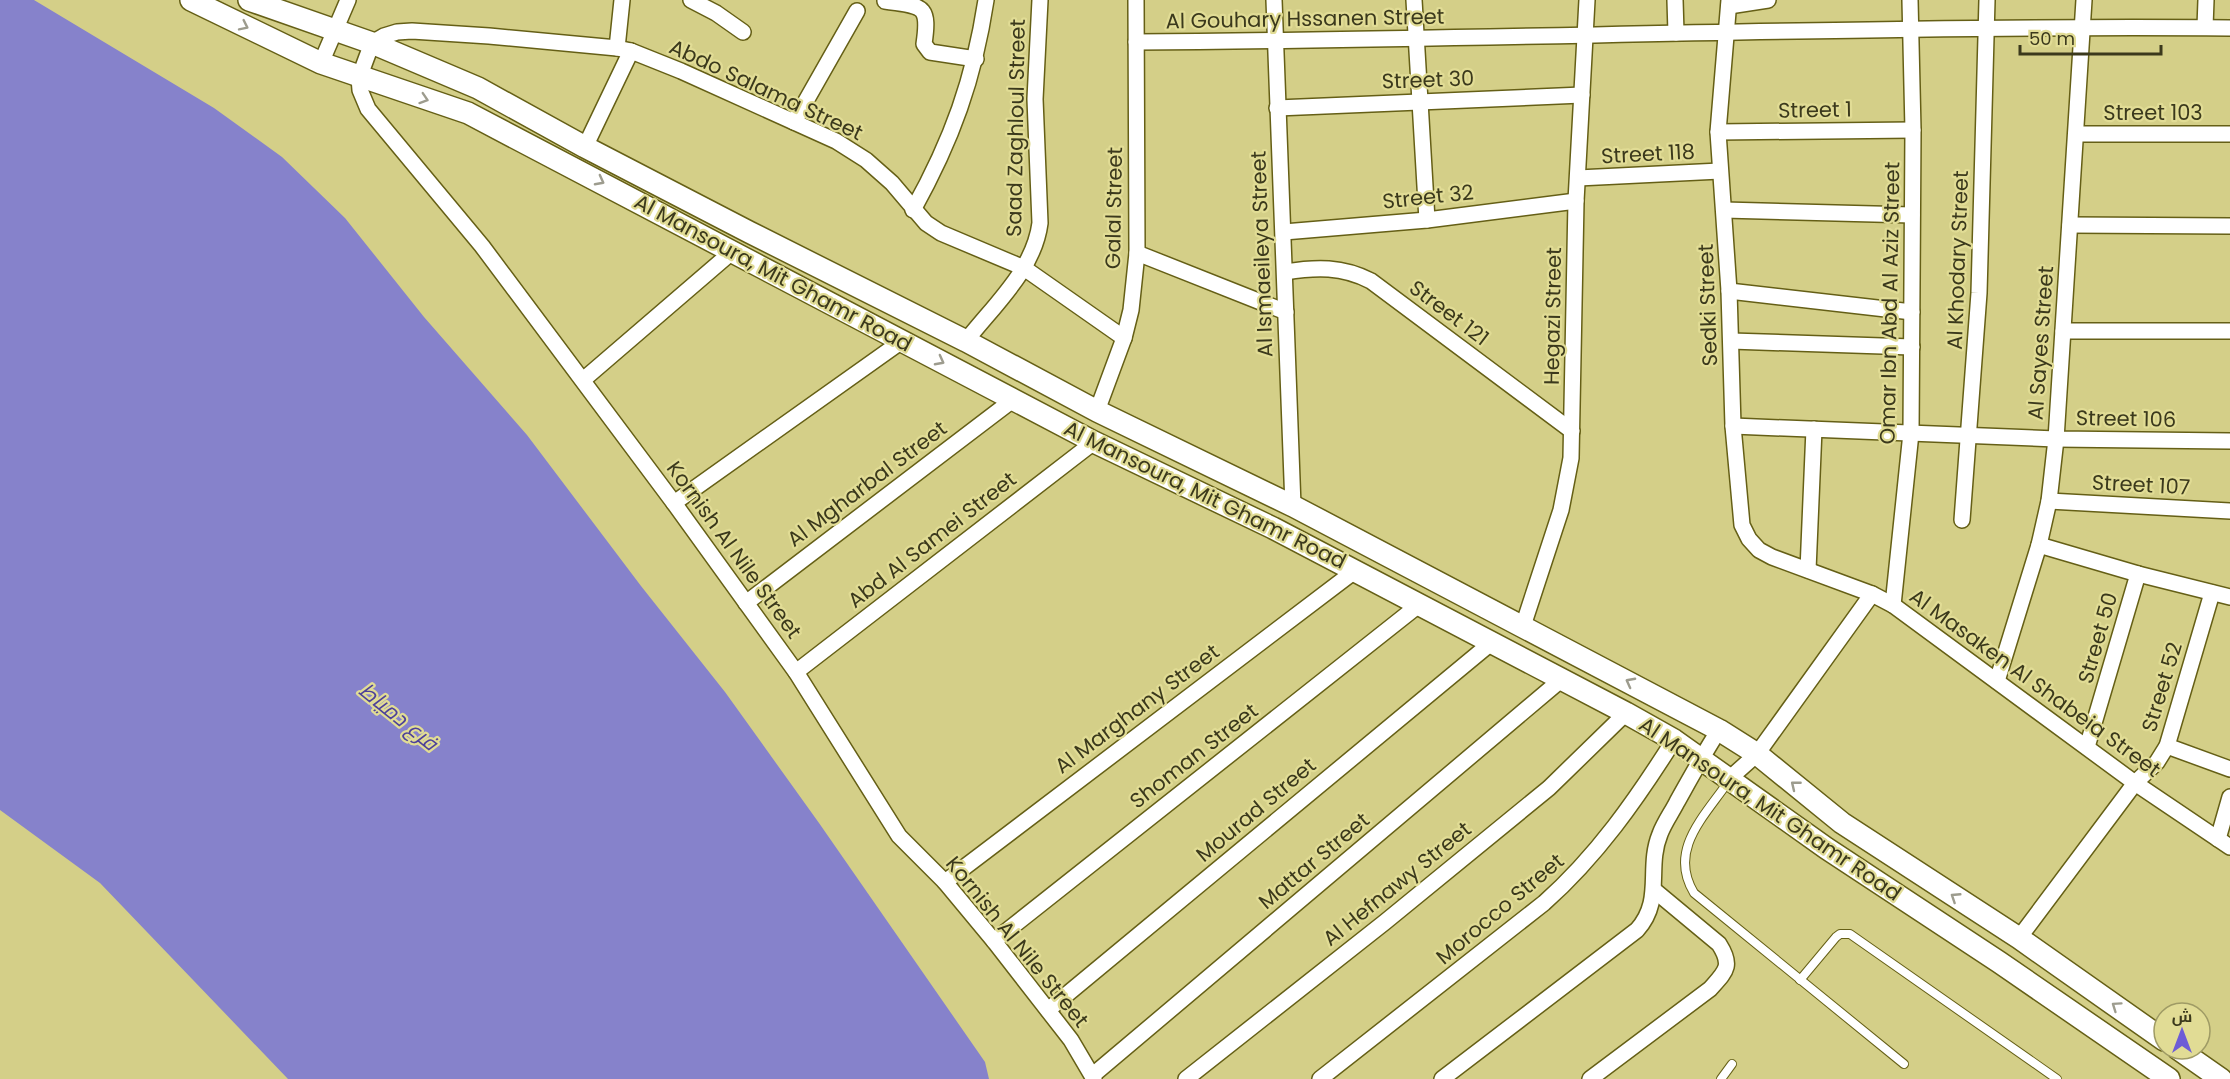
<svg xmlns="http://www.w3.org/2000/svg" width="2230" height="1079" viewBox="0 0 2230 1079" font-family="Poppins,Cairo,sans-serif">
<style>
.water{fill:#8682cb}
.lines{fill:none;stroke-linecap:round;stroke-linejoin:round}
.service-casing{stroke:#655f16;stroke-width:10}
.minor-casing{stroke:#655f16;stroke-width:18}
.secondary-casing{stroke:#655f16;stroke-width:24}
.service{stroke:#fff;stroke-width:8}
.minor{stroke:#fff;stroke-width:15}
.secondary{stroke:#fff;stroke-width:21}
.oneway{stroke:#9d9c8e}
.labels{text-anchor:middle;stroke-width:4.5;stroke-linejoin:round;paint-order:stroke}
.street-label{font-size:21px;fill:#3b391c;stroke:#e1dc95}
.water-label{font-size:22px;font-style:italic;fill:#4d419a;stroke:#e1dc95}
</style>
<rect width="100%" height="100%" fill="#d4cf88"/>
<!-- water -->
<path class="water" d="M0,0h34l180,108 68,49 63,61 79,99 103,118 114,151 84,106 94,131 166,239 4,17h-701l-188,-196 -100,-73z"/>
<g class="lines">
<!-- service casing -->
<g class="service-casing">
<g id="service">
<path d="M1728,782c-24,35 -60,68 -34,111l210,171"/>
<path d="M1800,980l36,-43 4,-3h10l207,145"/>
<path d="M1721,1079l11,-15"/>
</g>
</g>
<!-- minor casing -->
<g class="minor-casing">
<g id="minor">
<path d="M691,0l25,13 27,19"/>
<path d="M1274,0l19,506"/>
<path d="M1414,0l13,220"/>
<path d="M1675,0l1,33"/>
<path d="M1729,0l-11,132 11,159 4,135 9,99 7,14 10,11 13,7 100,37 21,11 242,178 95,64"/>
<path d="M885,1c37,6 45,2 39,43l6,8 46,7"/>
<path d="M1729,6l39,-6"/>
<path d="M2205,27l1,-27"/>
<path d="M1136,42c365,-2 729,-17 1094,-14"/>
<path d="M617,48l5,-48"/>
<path d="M321,63l27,-63"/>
<path d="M1277,108l305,-13"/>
<path d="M794,122l63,-111"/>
<path d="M1718,132l195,-2"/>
<path d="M2076,134h154"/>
<path d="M585,147l46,-96"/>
<path d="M1578,178l142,-7"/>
<path d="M913,210c39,-70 61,-131 73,-210"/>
<path d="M1724,210l188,5"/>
<path d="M2070,225l160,1"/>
<path d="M1284,232l143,-12 149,-19"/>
<path d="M1137,253l149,59"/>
<path d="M1285,272c31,-5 57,-6 86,9l201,150"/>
<path d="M1729,291l183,21"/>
<path d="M2063,331h167"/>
<path d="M966,341c28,-36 68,-71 74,-118l-5,-124 5,-99"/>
<path d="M1731,341l181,6"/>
<path d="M583,380l150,-129"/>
<path d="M1097,411l27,-73 7,-28 6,-57 -1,-253"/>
<path d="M1733,426l323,13 174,2"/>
<path d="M2049,501l181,10"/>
<path d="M674,503l228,-162"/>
<path d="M1962,520l17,-227 8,-293"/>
<path d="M2039,545l99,29 92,23"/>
<path d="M1808,570l6,-141"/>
<path d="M746,603l268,-204"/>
<path d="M1893,605l18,-172 2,-303 -3,-130"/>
<path d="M1523,626l38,-116 10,-52 5,-257 11,-201"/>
<path d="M796,672l298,-230"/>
<path d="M1997,681l42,-136 10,-44 7,-62 28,-439"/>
<path d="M2167,746l63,23"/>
<path d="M2087,747l51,-173"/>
<path d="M1729,779l28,-25 115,-160"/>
<path d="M2218,839l12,-42"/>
<path d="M945,882l411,-312"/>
<path d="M2019,938l116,-155 22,-21 10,-16 45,-153"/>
<path d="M994,941l426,-337"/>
<path d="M1048,1010l443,-367"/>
<path d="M1093,1075l469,-396"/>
<path d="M1094,1079l-23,-39 -77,-99 -49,-59 -46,-46 -103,-164 -122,-169 -192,-257 -114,-137 -8,-19 -1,-12 13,-35 12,-7 13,-4 15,-1 77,5 128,12 14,3 50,20 155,70 30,19 26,23 34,40 15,10 83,35 100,70"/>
<path d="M1186,1079l199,-157 164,-134 77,-75"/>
<path d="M1320,1079l224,-176c53,-47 92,-103 130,-163"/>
<path d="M1442,1079l195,-149c27,-30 9,-62 23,-96 4,-11 12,-22 17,-32 14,-25 27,-49 42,-72"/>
<path d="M1590,1079l120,-90c16,-18 23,-23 9,-45l-65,-54"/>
</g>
</g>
<!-- secondary casing -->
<g class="secondary-casing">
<g id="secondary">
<path d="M191,0l130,63 147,50 626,329 179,86 353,185 48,27 152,108 173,114 170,117"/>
<path d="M249,0l123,43 106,45 107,59 164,85 217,109 131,70 196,95 426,224 38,24 85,69 177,115 145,102"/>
<path d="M2178,1049l43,30"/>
</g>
</g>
<!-- service -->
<use href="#service" class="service"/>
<!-- minor -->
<use href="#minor" class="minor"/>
<!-- secondary -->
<use href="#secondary" class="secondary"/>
</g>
<!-- one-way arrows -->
<defs><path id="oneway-chevron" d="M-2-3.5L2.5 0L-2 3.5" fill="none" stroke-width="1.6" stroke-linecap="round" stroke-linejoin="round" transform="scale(1.5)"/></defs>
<g class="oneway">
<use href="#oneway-chevron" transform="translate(244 26) rotate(26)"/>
<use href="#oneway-chevron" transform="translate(424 99) rotate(18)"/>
<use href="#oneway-chevron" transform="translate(600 181) rotate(28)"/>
<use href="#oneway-chevron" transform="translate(940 361) rotate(28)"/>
<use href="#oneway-chevron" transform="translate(1630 682) rotate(-152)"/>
<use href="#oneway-chevron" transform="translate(1795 785) rotate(-141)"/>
<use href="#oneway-chevron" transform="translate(1955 897) rotate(-147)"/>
<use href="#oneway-chevron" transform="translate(2116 1006) rotate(-145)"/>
</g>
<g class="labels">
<!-- street labels -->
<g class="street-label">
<text transform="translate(1305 19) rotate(-1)" y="7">Al Gouhary Hssanen Street</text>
<text transform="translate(1428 80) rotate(-2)" y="7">Street 30</text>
<text transform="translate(766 90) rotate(25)" y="7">Abdo Salama Street</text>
<text transform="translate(1815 110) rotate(-1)" y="7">Street 1</text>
<text x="2153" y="120">Street 103</text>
<text transform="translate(1016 128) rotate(-89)" y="7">Saad Zaghloul Street</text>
<text transform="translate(1648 154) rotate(-3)" y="7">Street 118</text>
<text transform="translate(1428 197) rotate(-6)" y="7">Street 32</text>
<text transform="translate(1114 208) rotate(-89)" y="7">Galal Street</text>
<text transform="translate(1262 254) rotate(-92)" y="7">Al Ismaeileya Street</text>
<text transform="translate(1958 260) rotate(-88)" y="7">Al Khodary Street</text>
<text transform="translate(773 273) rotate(28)" y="7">Al Mansoura, Mit Ghamr Road</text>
<text transform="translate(1890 303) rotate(-89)" y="7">Omar Ibn Abd Al Aziz Street</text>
<text transform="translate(1708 305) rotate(-92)" y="7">Sedki Street</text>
<text transform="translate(1449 313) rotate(37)" y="7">Street 121</text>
<text transform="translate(1553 316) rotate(-89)" y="7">Hegazi Street</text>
<text transform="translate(2041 343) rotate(-86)" y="7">Al Sayes Street</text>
<text transform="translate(2126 419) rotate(1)" y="7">Street 106</text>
<text transform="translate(867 484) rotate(-37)" y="7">Al Mgharbal Street</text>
<text transform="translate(2141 485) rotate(3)" y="7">Street 107</text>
<text transform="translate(1205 495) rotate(26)" y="7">Al Mansoura, Mit Ghamr Road</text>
<text transform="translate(932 540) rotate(-38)" y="7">Abd Al Samei Street</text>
<text transform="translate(734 550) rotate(54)" y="7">Kornish Al Nile Street</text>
<text transform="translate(2098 638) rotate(-74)" y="7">Street 50</text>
<text transform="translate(2035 683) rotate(36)" y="7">Al Masaken Al Shabeia Street</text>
<text transform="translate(2162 687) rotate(-73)" y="7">Street 52</text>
<text transform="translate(1137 709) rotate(-37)" y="7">Al Marghany Street</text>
<text transform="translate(1194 756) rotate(-38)" y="7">Shoman Street</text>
<text transform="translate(1770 809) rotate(34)" y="7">Al Mansoura, Mit Ghamr Road</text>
<text transform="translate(1256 810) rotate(-40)" y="7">Mourad Street</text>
<text transform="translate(1314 861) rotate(-40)" y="7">Mattar Street</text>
<text transform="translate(1397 884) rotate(-39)" y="7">Al Hefnawy Street</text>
<text transform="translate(1500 909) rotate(-40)" y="7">Morocco Street</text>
<text transform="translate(1017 942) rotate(51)" y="7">Kornish Al Nile Street</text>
</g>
<!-- water labels -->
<g class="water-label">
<text transform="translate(399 716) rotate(39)" y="8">فرع دمياط</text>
</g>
</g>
<!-- north arrow -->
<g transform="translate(2182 1031)"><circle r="28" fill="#e1dc95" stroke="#9f9b65" stroke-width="1.5"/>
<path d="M0-4.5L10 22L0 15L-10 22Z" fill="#6d5cd6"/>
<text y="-9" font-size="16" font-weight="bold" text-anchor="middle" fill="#3b391c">ش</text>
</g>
<!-- scale -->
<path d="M2020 45v9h141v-9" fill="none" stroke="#3b391c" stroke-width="3"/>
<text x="2029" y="45" font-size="18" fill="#3b391c" stroke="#e1dc95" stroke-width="4.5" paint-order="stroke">50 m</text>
</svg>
